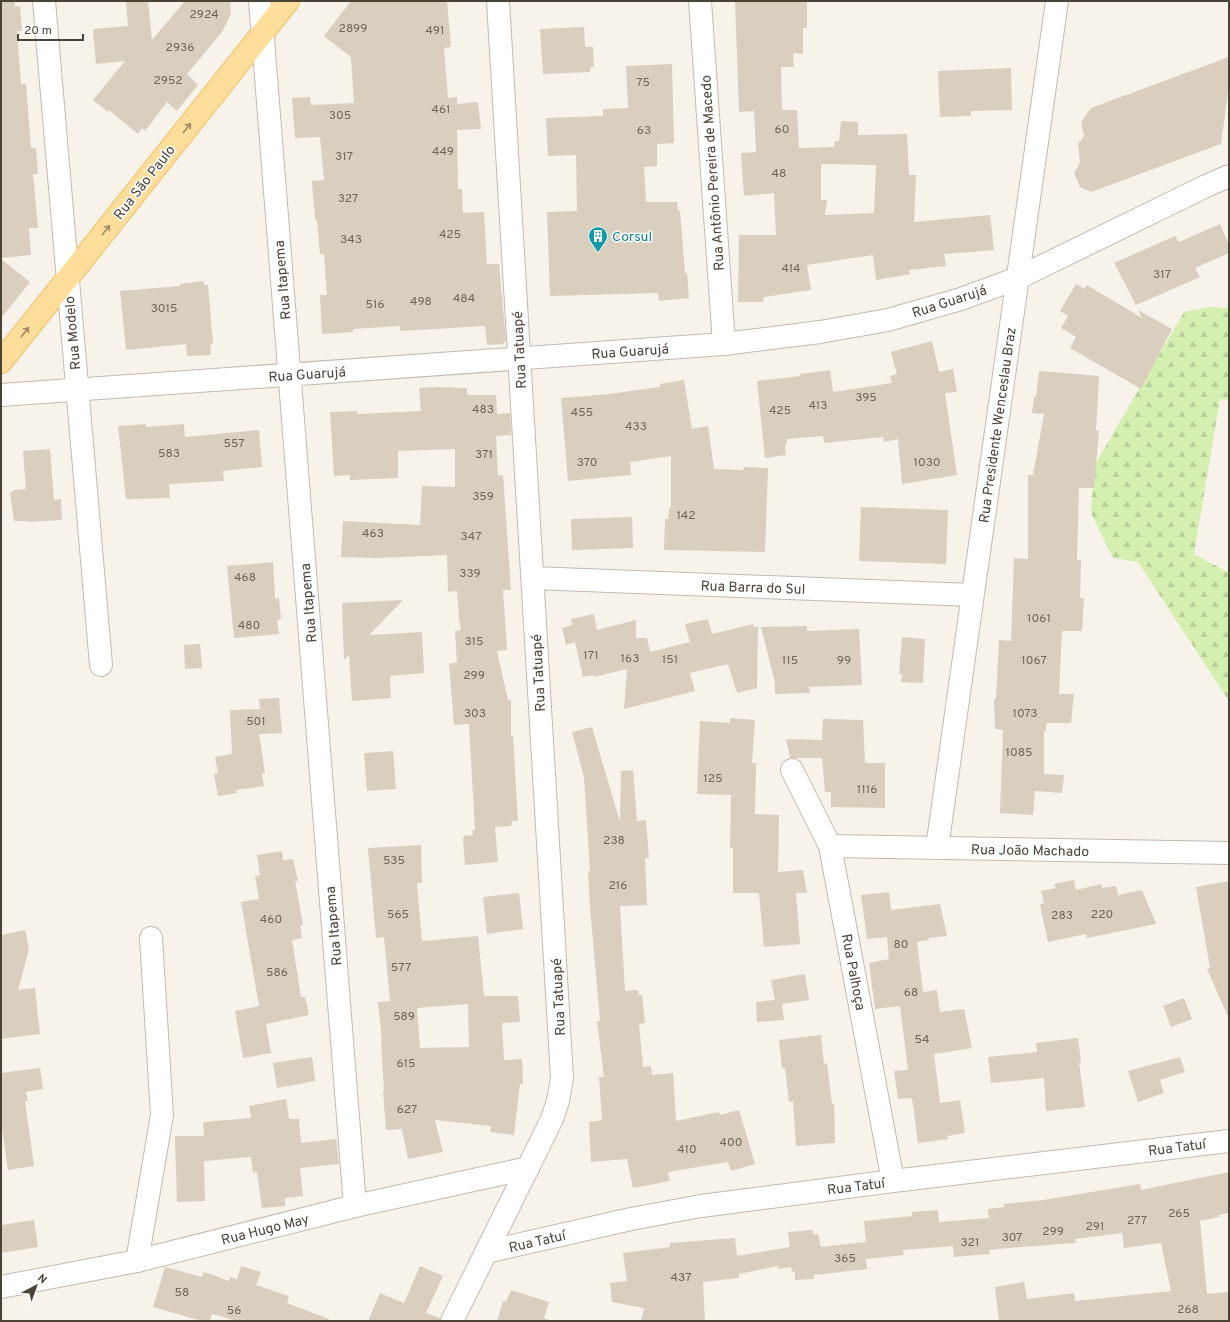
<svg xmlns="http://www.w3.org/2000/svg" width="1230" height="1322" viewBox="0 0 1230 1322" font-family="Overpass,sans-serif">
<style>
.forest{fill:url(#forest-firs)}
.building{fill:#dacebf;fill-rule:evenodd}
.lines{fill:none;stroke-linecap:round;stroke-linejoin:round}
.minor-casing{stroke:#c4baac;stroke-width:24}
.major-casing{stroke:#f1be5e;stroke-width:24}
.minor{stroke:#fff;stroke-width:22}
.major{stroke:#ffde9c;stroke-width:22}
.oneway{stroke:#9d8964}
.labels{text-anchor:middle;stroke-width:3;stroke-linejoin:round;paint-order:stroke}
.number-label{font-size:12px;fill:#706659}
.street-label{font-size:14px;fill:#4c4337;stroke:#fff}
.culture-label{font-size:14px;fill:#0d838f;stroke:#fff;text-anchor:start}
</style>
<defs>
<pattern id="forest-firs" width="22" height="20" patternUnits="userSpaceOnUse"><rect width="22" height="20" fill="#d5efb0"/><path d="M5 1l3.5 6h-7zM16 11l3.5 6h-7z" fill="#b8ce98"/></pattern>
</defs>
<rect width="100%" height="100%" fill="#f7f3eb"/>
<!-- forest -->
<path class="forest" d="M1210,307l19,1v92l-9,-1 -26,155 35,19v128l-91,-139 -25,-4 -22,-45 3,-47 90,-154z"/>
<!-- building -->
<g class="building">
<path d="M1,1h14v6l5,-1 2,25h-5l4,53h5l5,64h5l2,26h-5l5,54h-9l2,27 -30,3z"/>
<path d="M126,1h22l4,39 33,-39h45l1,13 -9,18 -35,42 11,11 -21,26 -10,-9 -22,29 -3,-3 -4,6 -29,-24 -1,2 -15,-12 32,-39 -29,3 -3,-35 35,-3z"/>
<path d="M351,1h96l4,46 -7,1 4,50 9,-1v7l21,-2 3,27 -24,1 1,59h4l1,24 21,-1 3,52h12l7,76 -3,4 -16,1 -2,-19 -85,5v-5l-47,3v3l-31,2 -2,-39h7l-3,-41h-4l-3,-34h-2l-3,-39 12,-1 -4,-43 -25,1 -3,-40 18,-1 1,8 43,-2 -3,-46 -27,-21z"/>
<path d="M735,1h72v27h-4v26l-10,-1 1,14h-13l1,43h15l2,38 35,-1 1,-6h4l2,-20 17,1v13l49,-1 2,41h7l-2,47 76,-7 4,35 -50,4 2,12 -37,4 1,4 -34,6 -3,-25 -66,10 4,25 -47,7 -1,5h-25l1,-67h37l-2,-42 -30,3 -3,-43 15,-1 -2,-41 -15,1zM821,164l55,1 -2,48 -49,2 2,-15h-6z"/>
<path d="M584,27l1,20h8l1,20h-4v5l-47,2 -3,-45z"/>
<path d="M1229,57v28l-8,59 -130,48 -11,-5 -6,-14 6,-10 -2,-19 6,-8 -3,-14 10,-14z"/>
<path d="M672,64l2,79 -17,1v22l-13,1 2,35h31l1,9h2l5,62h2l2,25 -30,3 -1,-8 -108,3 -3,-84 30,-1 -1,-56 -28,1 -2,-38 57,-2v-7l25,-1 -2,-42z"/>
<path d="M1011,68l1,42 -41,1v5l-31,1 -2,-46z"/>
<path d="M1220,224l9,21v8l-34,15 5,9 -64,28 -22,-42 61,-27 4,6z"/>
<path d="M1,259l29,23 -29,36z"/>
<path d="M204,281v4h4l5,59h-3l1,11 -24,1 -1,-12 -60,6 -6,-59 60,-5v-2z"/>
<path d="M1076,284l8,5 3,-4 55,33 -4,-8 34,19 -31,60 -71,-41 6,-11 -15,-9 7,-12 -8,-5z"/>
<path d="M932,341l7,31 14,-3 4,23 -12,1 12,82 -55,9 -4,-45 -14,3 -1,-5 -59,6 -1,-7 -36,3v4l-2,1 1,11 -21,3 -8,-77 43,-5v-2l30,-4 3,22 59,-9 -2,-7 7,-2 -6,-22z"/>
<path d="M1039,371l60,5 -3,54 3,1 -5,57h-15l-2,72h4l-1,38h4l-2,33h-20l-3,63h15l-3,29h-25v8h-2v43l20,1 -2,18 -27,-2 -2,24 -33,-2 3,-83 -8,-1 -1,-30h2l3,-59 12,1 3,-83 14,1v-84h5l11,-61 -12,-1 2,-16h2z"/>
<path d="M684,380l8,49 16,-3 6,43 29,1 1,-3 24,1 -3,84 -101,-2 1,-31h3l1,-11h2v-52l-41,6 1,13 -63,6 -7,-83 48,-4 51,-7v-3z"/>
<path d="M437,387l30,1v7h29l1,19 13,-1 1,22 -15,1 2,40 5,-1 8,115h-8l4,60 -10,1 11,49h3v36h2l5,85h-6l-1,5 -16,1 3,35 -33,3 -2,-26 1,-3 9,-1 -1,-5h3l-6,-106 -15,1 -5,-61 8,-2 -2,-31 6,-1 -2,-12 -2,-27 -9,1 -1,-37 -70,3 -36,-1 2,-36 77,4 2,-39 33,1v-38l-57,2v27l-48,2v-5l-16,1 -4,-64 27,-1 1,3 63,-3 -2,-23z"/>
<path d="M146,424v3l38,-3 1,13 74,-7 3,37 -39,4 1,10 -55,3 1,14 -44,1 -8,-73z"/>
<path d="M50,449l4,51 7,-1 1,21 -34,2v-1h-14l-4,-29h3v-2l13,-1 -3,-38z"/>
<path d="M861,507l87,3 -2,54 -87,-3z"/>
<path d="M632,517l1,31 -61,2 -1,-31z"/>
<path d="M273,562l2,37 4,-1 2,21 -4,1 2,14 -45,4 -7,-72z"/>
<path d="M403,600l-34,35 53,-3 2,41 -34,3 1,22 -39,3 -3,-46 -5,5 -2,-57z"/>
<path d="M594,614l3,16 39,-10v18h11l3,14 40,-10 -5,-18 23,-5 4,15 41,-10 1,3h4l-1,61 -20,5 -9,-29 -38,9 5,18 -71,18 3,-40 -33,8 -1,-2 -10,2 -8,-35 -9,3 -4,-17 10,-3 -1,-6z"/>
<path d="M807,626v5l52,-2 3,56 -53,2 1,6 -35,1v-11l-14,-56z"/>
<path d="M902,637l23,2 -2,44 -22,-1 1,-8h-3z"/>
<path d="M200,644l2,24 -17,1 -1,-24z"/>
<path d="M279,698l3,35 -23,1 6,39h-3l2,13 -28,4 1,3 -19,3 -4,-22 4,-1 -3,-16 17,-3 -2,-44 30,-1 -1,-10z"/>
<path d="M730,718l25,2 -3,43h4l-1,51 24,1 -1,57 25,-2 4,23h-11l4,51 -36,3 -5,-54h-26v-45h-3l1,-53 -34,-1 3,-73 30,2z"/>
<path d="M823,719l40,1 2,43h20v45l-54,-1v-15h-6l-3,-34h-32l-4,-19 36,1z"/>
<path d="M592,727l28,95 1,-51 12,-1 4,51 9,-1 3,38h-4l2,47 -27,1 5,85 13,-1 1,5h3l3,28 -6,1 4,43 8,-1 1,9 21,-2 3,48 43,-9 1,3 19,-5 16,54 -24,7 -3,-9 -60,10 2,9 -37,7 -6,-29 -36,3 -2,-40 13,-2 -3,-43h5l-7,-56h3l-10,-114 -2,-36h2l-6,-94 -12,-45z"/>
<path d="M393,751l3,38 -29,2 -3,-38z"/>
<path d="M421,845l1,38h-5l5,58 56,-5 6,60h34l2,26 -18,1 2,37 18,-1 1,25h-3l-6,51 -24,-3 1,-6 -56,-6 8,32 -35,7 -6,-30 -16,1 -3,-39 1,-1 -3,-48h1l-4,-40 12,-1 -6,-64 -8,1 -8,-90zM468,1004l1,43 -49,1 -3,-40z"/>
<path d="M282,851l1,9 10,-1 5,22h-3l8,44 -3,1 2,12 -10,2 9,57h4l4,18 -43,9 5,29 -28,5 -8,-47 24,-5 -18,-104 18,-3 -4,-23 5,-1 -3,-20z"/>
<path d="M1074,880l2,10 25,-6 1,4 14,-2 2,9 24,-5 14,34 -69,14 -1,-4 -38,8 -8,-37 4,-2 -3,-12 15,-3 -2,-4z"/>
<path d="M1229,881v138l-22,-50 3,-1 -14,-81z"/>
<path d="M889,892l2,18 49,-6 7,32 -19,2 1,2 -12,2 6,50 14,-2 3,22 24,-3 8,39 -38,6 6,49 20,-3 5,33 -18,3 1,3 -30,4 -6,-45 -14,1 -4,-28 14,-1 -8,-64 -25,3 -6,-46 20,-4 -2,-22 -20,2 -6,-44z"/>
<path d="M519,893l4,36 -36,5 -4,-37z"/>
<path d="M25,930l4,19 -11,41 17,-2 5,46 -39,5v-104z"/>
<path d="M805,974l4,26 -27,4 2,16 -27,2 -1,-20 19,-2 -4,-20z"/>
<path d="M1184,998l8,21 -21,8 -8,-21z"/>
<path d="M821,1035l3,29 3,-1 5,41h2l1,39 -39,3 -3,-45 -4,1 -4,-34h-3l-3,-28z"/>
<path d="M1078,1038l3,25h-2l6,44 -39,4 -2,-33 -53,5 -3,-26 49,-5 -1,-9z"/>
<path d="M312,1057l3,24 -38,7 -4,-25z"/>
<path d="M1180,1057l5,15 -25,8 4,13 -26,9 -10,-31z"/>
<path d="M40,1068l3,21 -17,3 2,9h-3l9,65 -26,4 -7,-48v-49z"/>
<path d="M286,1099l3,20h10l2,24 35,-4 3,25 -39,4 3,28 -18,2v8l-23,2 -5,-36 -4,1 -2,-16 -47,4 1,40 -28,1 -2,-66h29l-1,-14 48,-4 -2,-12z"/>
<path d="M1229,1172v41l-10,2v2l-19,4 7,73 22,-2v29h-230l-4,-34 29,-5 3,17 47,-6 1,8 96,-10 -10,-48 -37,5 -2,-15 -47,6 1,4 -67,5 -20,2 1,4 -36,3 -1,-11 -50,4 1,5 -38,4 1,10 -53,6v4l-19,1v-9l-3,1 -1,-5 -13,2v-3l-39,8v4l-36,4 2,39h-64l3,-13 -32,-6 -2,-19 17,-2 -4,-28 47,-6v-4l65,-5 2,18 53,-9 -2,-15 25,-2v4h5l3,13 45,-5 -2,-21 48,-5v-4l26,-2 1,12 50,-4 -1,-9 16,-2v-3l39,-4 97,-16 1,6z"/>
<path d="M34,1220l4,27 -37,6v-28z"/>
<path d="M241,1266l20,6 -5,13 33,11 -2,7 42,16v2h-92l-25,-7 -2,7h-8l-49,-14 12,-40 37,10 2,-5 25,9 1,-4 7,2z"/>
<path d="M420,1266l23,10 -17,37 14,5v3h-72l12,-28 24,10z"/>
<path d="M511,1290l38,12 -5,16 7,3h-54l6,-20 3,1z"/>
</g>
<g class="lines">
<!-- minor casing -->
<g class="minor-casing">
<g id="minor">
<path d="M44,1l57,664"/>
<path d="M260,1l95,1205"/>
<path d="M700,1l24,343"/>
<path d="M1,395l723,-51 96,-12 68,-12 73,-21 57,-21 188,-92 23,-10"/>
<path d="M533,578l439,17"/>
<path d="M792,770l38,76 63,335"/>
<path d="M830,846l399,7"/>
<path d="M937,848l120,-847"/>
<path d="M486,1252l145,-33 70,-13 192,-25 336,-40"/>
<path d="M137,1261l25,-146 -11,-177"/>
<path d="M1,1287l136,-26 218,-55 173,-38"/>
<path d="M452,1321l100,-202 6,-18 4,-23 -64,-1077"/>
</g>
</g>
<!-- major casing -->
<g class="major-casing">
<path id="major" d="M1,362l287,-361"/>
</g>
<!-- minor -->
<use href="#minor" class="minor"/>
<!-- major -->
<use href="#major" class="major"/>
</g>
<!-- one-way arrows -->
<defs><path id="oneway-shaft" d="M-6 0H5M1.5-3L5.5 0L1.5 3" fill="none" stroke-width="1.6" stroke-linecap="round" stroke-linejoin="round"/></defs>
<g class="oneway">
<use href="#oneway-shaft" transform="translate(187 128) rotate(-52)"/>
<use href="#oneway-shaft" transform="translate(106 230) rotate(-52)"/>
<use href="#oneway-shaft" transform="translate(25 332) rotate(-52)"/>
</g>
<!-- icons -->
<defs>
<g id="building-pin" transform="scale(1)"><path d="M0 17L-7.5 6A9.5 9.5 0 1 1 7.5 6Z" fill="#0f9aa8" stroke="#fff"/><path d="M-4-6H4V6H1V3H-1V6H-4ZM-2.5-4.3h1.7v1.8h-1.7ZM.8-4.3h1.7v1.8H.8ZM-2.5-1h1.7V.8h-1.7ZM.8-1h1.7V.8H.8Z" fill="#fff"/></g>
</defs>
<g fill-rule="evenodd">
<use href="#building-pin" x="598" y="236"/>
</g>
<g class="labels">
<!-- number labels -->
<g class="number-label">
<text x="204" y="18">2924</text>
<text x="353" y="32">2899</text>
<text x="435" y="34">491</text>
<text x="180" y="51">2936</text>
<text x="168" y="84">2952</text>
<text x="643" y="86">75</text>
<text x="441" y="113">461</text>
<text x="340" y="119">305</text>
<text x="782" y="133">60</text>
<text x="644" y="134">63</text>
<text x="443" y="155">449</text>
<text x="344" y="160">317</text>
<text x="779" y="177">48</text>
<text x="348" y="202">327</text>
<text x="450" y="238">425</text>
<text x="351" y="243">343</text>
<text x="791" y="272">414</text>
<text x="1162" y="278">317</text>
<text x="464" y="302">484</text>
<text x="421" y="305">498</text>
<text x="375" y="308">516</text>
<text x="164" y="312">3015</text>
<text x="866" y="401">395</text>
<text x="818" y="409">413</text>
<text x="483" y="413">483</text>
<text x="780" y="414">425</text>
<text x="582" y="416">455</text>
<text x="636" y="430">433</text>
<text x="234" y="447">557</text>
<text x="169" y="457">583</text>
<text x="484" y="458">371</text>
<text x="587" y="466">370</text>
<text x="927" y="466">1030</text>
<text x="483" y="500">359</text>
<text x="686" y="519">142</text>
<text x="373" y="537">463</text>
<text x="471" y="540">347</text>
<text x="470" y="577">339</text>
<text x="245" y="581">468</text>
<text x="1039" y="622">1061</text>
<text x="249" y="629">480</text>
<text x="474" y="645">315</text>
<text x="591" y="659">171</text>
<text x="630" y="662">163</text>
<text x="670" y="663">151</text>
<text x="790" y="664">115</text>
<text x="844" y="664">99</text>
<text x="1034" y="664">1067</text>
<text x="474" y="679">299</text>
<text x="475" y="717">303</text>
<text x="1025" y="717">1073</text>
<text x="256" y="725">501</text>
<text x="1019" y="756">1085</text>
<text x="713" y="782">125</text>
<text x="867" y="793">1116</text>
<text x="614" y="844">238</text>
<text x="394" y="864">535</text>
<text x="618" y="889">216</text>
<text x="398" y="918">565</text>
<text x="1102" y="918">220</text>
<text x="1062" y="919">283</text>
<text x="271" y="923">460</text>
<text x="901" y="948">80</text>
<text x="401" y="971">577</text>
<text x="277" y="976">586</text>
<text x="911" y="996">68</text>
<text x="404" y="1020">589</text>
<text x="922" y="1043">54</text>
<text x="406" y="1067">615</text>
<text x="407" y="1113">627</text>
<text x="731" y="1146">400</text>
<text x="687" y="1153">410</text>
<text x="1179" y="1217">265</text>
<text x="1137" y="1224">277</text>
<text x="1095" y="1230">291</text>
<text x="1053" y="1235">299</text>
<text x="1012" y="1241">307</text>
<text x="970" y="1246">321</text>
<text x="845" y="1262">365</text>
<text x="681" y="1281">437</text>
<text x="182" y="1296">58</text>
<text x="1188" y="1313">268</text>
<text x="234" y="1314">56</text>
</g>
<!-- street labels -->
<g class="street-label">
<text transform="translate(712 173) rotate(-94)" y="5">Rua Antônio Pereira de Macedo</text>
<text transform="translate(144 182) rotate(-52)" y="5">Rua São Paulo</text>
<text transform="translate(282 280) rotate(-95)" y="5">Rua Itapema</text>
<text transform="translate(949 301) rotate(-18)" y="5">Rua Guarujá</text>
<text transform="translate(72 333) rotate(-95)" y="5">Rua Modelo</text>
<text transform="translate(519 350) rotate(-93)" y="5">Rua Tatuapé</text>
<text transform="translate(630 351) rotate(-4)" y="5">Rua Guarujá</text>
<text transform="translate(307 374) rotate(-4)" y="5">Rua Guarujá</text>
<text transform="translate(997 425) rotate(-82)" y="5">Rua Presidente Wenceslau Braz</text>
<text transform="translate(753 587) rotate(2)" y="5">Rua Barra do Sul</text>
<text transform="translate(308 603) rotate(-95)" y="5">Rua Itapema</text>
<text transform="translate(538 673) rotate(-93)" y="5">Rua Tatuapé</text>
<text transform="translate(1030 850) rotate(1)" y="5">Rua João Machado</text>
<text transform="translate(333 926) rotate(-95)" y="5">Rua Itapema</text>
<text transform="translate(854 972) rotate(79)" y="5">Rua Palhoça</text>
<text transform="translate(558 997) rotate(-93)" y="5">Rua Tatuapé</text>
<text transform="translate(1177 1147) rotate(-7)" y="5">Rua Tatuí</text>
<text transform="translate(856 1186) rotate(-7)" y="5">Rua Tatuí</text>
<text transform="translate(265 1229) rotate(-14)" y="5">Rua Hugo May</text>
<text transform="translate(537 1241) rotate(-13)" y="5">Rua Tatuí</text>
</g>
<!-- culture labels -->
<g class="culture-label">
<text x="612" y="241">Corsul</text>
</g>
</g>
<!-- border -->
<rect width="1230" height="1322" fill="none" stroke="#4c4337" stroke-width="4"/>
<!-- north arrow -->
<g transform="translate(36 1286) rotate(41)" stroke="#ffffff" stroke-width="3" paint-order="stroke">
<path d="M0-3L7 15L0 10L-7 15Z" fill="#4c4337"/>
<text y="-6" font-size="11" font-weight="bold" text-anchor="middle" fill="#4c4337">N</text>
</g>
<!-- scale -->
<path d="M18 34v6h65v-6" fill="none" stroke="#4c4337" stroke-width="2"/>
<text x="24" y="34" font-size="12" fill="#4c4337" stroke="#ffffff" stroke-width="3" paint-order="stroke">20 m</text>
</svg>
